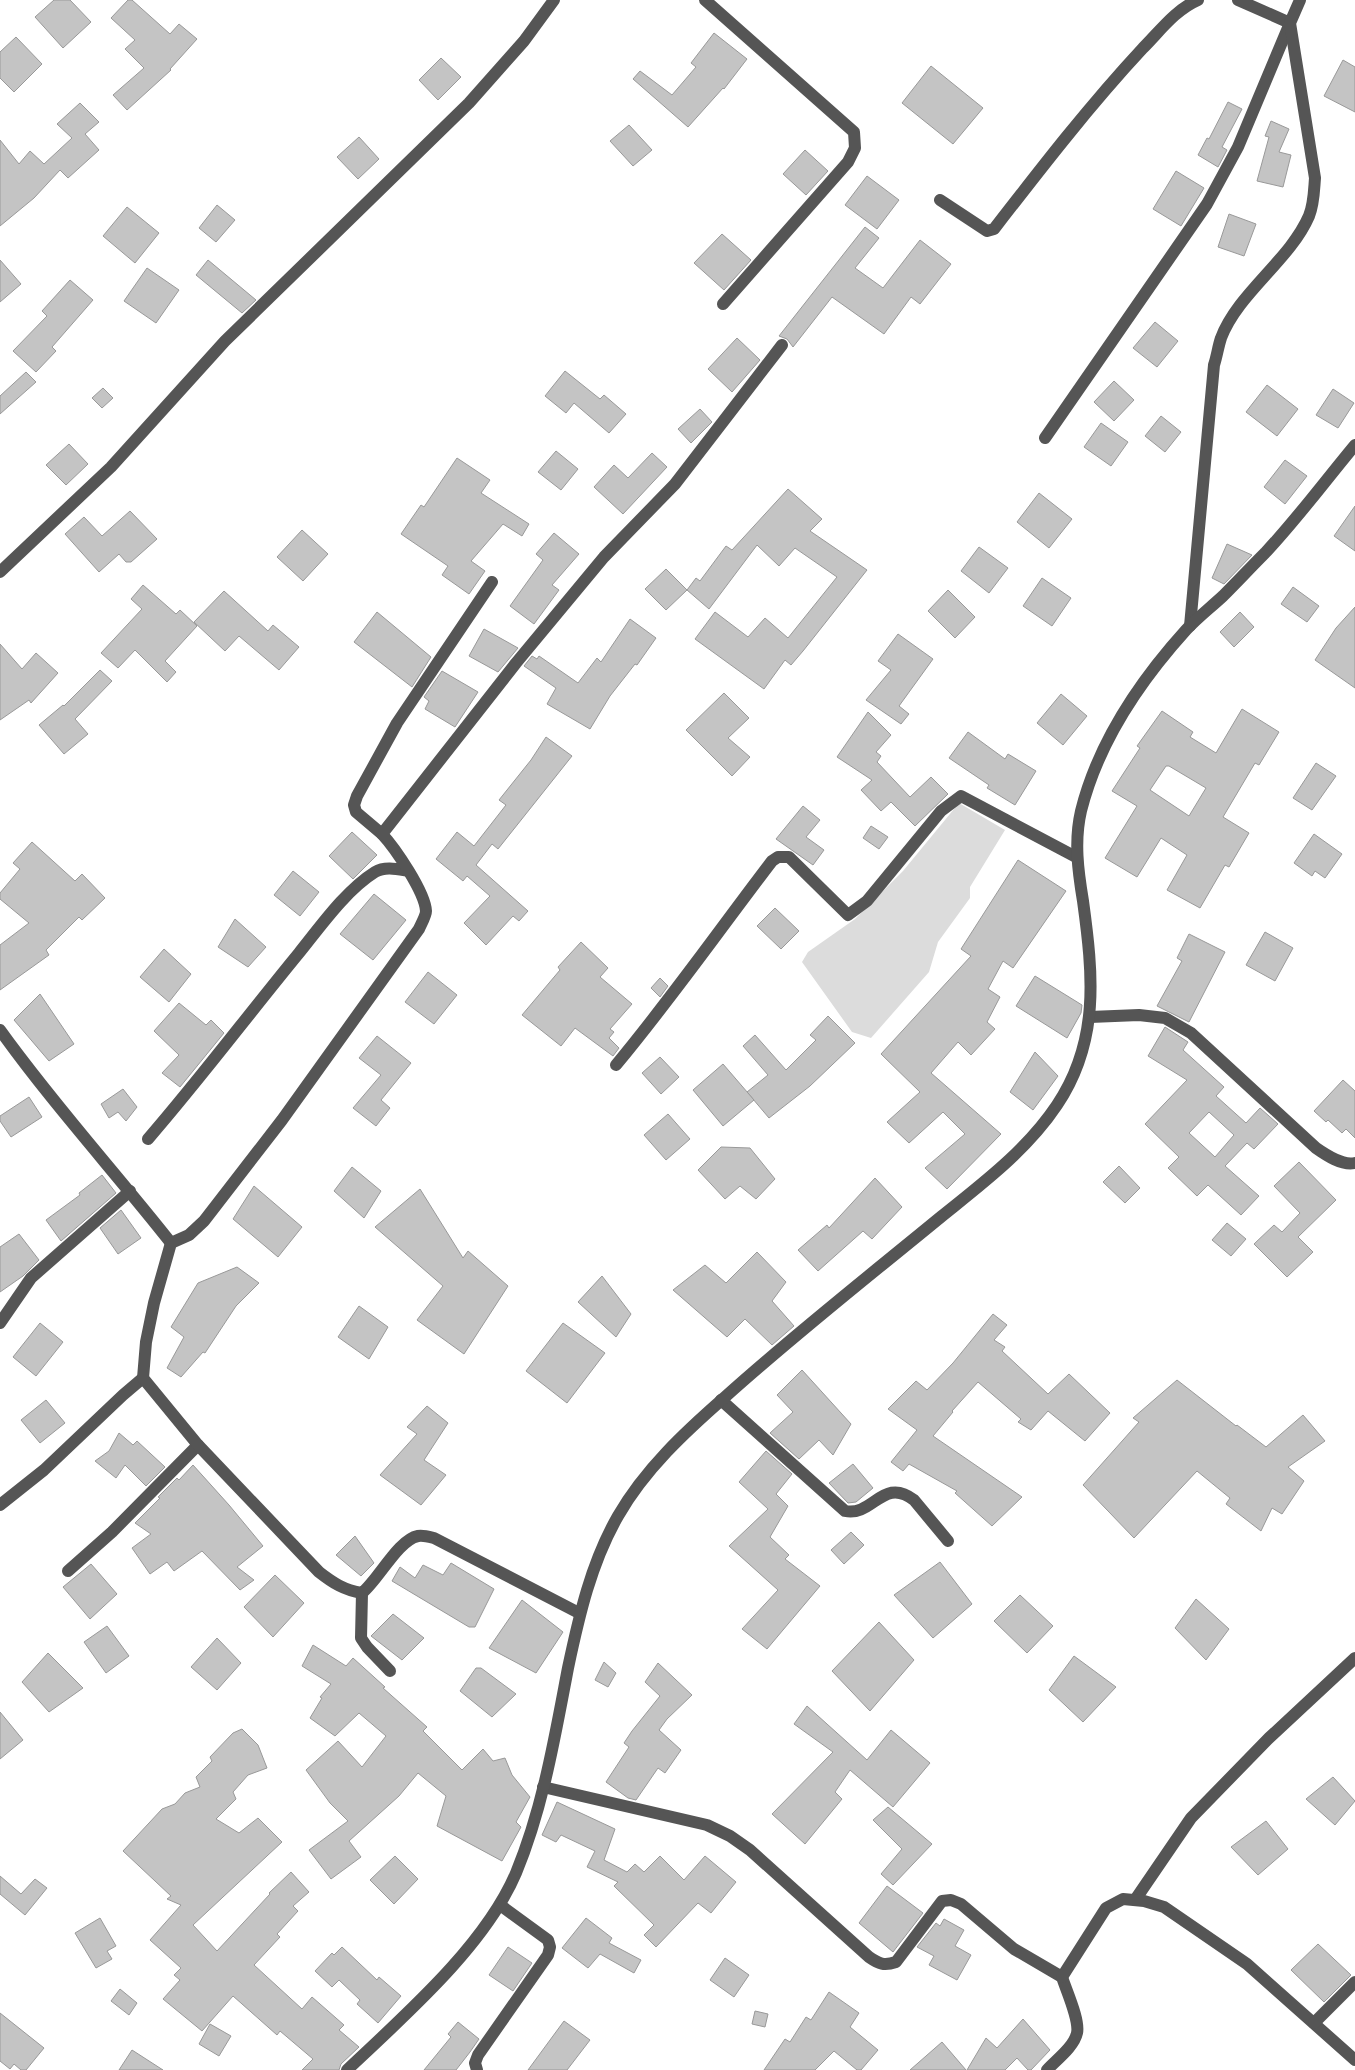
<svg xmlns="http://www.w3.org/2000/svg" width="1355" height="2070" viewBox="0 0 1355 2070" font-family="Inter,sans-serif">
<style>
.green{fill:#dcdcdc}
.building{fill:#c4c4c4;stroke:#999;fill-rule:evenodd}
.lines{fill:none;stroke-linecap:round;stroke-linejoin:round}
.minor{stroke:#555;stroke-width:12}
</style>
<rect width="100%" height="100%" fill="#fff"/>
<!-- green -->
<path class="green" d="M959,803l46,27 -35,57v11l-32,44 -9,30 -58,66 -19,-6 -50,-70 6,-10 47,-33 48,-48z"/>
<!-- building -->
<g class="building">
<path d="M54,0h16l21,22 -28,26 -28,-31z"/>
<path d="M128,0h4l38,34 9,-10 18,15 -27,30 1,1 -44,40 -14,-15 31,-27 -19,-19 10,-9 -24,-22z"/>
<path d="M714,33l33,26 -23,30 -1,-1 -35,39 -55,-48 7,-8 32,24 24,-28 -5,-4z"/>
<path d="M16,37l26,27 -28,28 -14,-14v-26z"/>
<path d="M441,58l20,19 -23,23 -19,-20z"/>
<path d="M1343,60l12,7v45l-31,-16z"/>
<path d="M931,66l52,42 -30,36 -51,-41z"/>
<path d="M1228,102l14,7 -20,38 5,3 -9,17 -20,-12 9,-17 2,1z"/>
<path d="M80,103l19,19 -14,12 14,16 -31,28 -8,-8 -26,28 -34,28v-86l19,24 11,-13 14,13 28,-26 -15,-14z"/>
<path d="M1271,121l18,8 -10,23 12,3 -8,32 -26,-6 12,-44 -4,-1z"/>
<path d="M629,125l23,25 -19,16 -23,-25z"/>
<path d="M359,137l20,22 -21,20 -21,-22z"/>
<path d="M805,150l23,21 -22,24 -23,-21z"/>
<path d="M1176,171l28,17 -23,38 -28,-17z"/>
<path d="M867,176l32,24 -22,29 -32,-24z"/>
<path d="M217,205l18,15 -19,22 -17,-14z"/>
<path d="M127,207l32,26 -24,30 -32,-27z"/>
<path d="M1229,214l27,10 -12,32 -26,-9z"/>
<path d="M865,227l14,11 -24,30 28,20 37,-48 31,24 -31,40 -9,-7 -27,37 -52,-37 -39,50 -6,-8 -8,-3z"/>
<path d="M722,234l29,26 -27,30 -30,-27z"/>
<path d="M0,260l21,24 -21,18z"/>
<path d="M208,260l48,40 -14,13 -46,-38z"/>
<path d="M147,268l32,22 -23,33 -32,-22z"/>
<path d="M70,280l23,20 -41,47 4,4 -20,21 -23,-21 34,-35 -5,-5z"/>
<path d="M1155,322l23,19 -21,26 -24,-19z"/>
<path d="M737,338l23,22 -28,32 -24,-23z"/>
<path d="M565,371l35,28 4,-4 22,19 -17,19 -35,-30 -8,10 -21,-17z"/>
<path d="M26,372l10,10 -36,32v-18z"/>
<path d="M1114,381l20,19 -20,21 -20,-19z"/>
<path d="M1267,385l31,24 -21,27 -31,-24z"/>
<path d="M103,388l10,10 -11,10 -10,-10z"/>
<path d="M1333,389l21,14 -16,25 -22,-13z"/>
<path d="M700,409l12,13 -21,21 -13,-14z"/>
<path d="M1161,416l20,16 -16,20 -20,-16z"/>
<path d="M1101,423l27,19 -17,24 -27,-19z"/>
<path d="M69,444l19,20 -22,21 -20,-20z"/>
<path d="M556,451l22,18 -17,21 -23,-18z"/>
<path d="M652,453l15,14 -44,47 -29,-27 20,-22 14,13z"/>
<path d="M457,458l33,22 -9,13 48,31 -7,12 -19,-12 -32,37 14,10 -16,23 -27,-19 6,-9 -47,-32 20,-29 3,2z"/>
<path d="M1285,460l22,16 -22,28 -21,-17z"/>
<path d="M788,489l34,30 -12,12 57,39 -64,81 -12,14 -6,-5 -21,29 -69,-50 20,-27 33,25 17,-19 23,20 49,-61 -42,-29 -16,18 -22,-21 -48,64 -22,-19 9,-12 4,3 26,-35 6,4z"/>
<path d="M1039,493l33,26 -23,29 -32,-26z"/>
<path d="M1355,506v45l-21,-15z"/>
<path d="M130,511l27,28 -26,23h-5l-7,-8 -20,18 -34,-38 19,-17 18,19z"/>
<path d="M302,530l26,24 -25,27 -26,-24z"/>
<path d="M554,533l25,21 -27,31 7,5 -25,34 -24,-18 33,-46 -7,-6z"/>
<path d="M1227,544l25,11 -28,29 -12,-6z"/>
<path d="M979,547l29,21 -19,25 -28,-22z"/>
<path d="M666,569l21,21 -21,20 -21,-21z"/>
<path d="M1042,578l29,20 -19,28 -29,-20z"/>
<path d="M143,585l33,29 4,-4 17,16 -32,35 11,11 -9,10 -32,-32 -17,18 -17,-15 41,-44 -11,-10z"/>
<path d="M1293,587l26,19 -12,16 -26,-18z"/>
<path d="M948,590l27,27 -20,21 -27,-27z"/>
<path d="M224,591l44,40 5,-6 26,22 -20,23 -40,-34 -14,15 -31,-29z"/>
<path d="M1355,607v81l-40,-28 21,-32z"/>
<path d="M377,612l54,45 -19,30 -58,-45z"/>
<path d="M1240,612l14,15 -20,20 -14,-15z"/>
<path d="M630,619l26,19 -19,27 -2,-1 -25,32 -20,33 -43,-25 9,-16 -32,-22 8,-10 5,3 2,-3 39,27 19,-25 4,4z"/>
<path d="M484,629l34,19 -20,24 -29,-16z"/>
<path d="M898,634l35,25 -34,47 10,8 -8,10 -35,-24 25,-30 -13,-9z"/>
<path d="M0,644l22,25 14,-16 22,20 -27,30 -2,-3 -29,20z"/>
<path d="M100,670l12,11 -37,38 13,15 -24,20 -25,-29 24,-20 1,1z"/>
<path d="M442,671l36,21 -23,35 -30,-18 4,-8 -5,-4z"/>
<path d="M724,693l25,25 -21,20 22,19 -18,19 -46,-46z"/>
<path d="M1061,694l26,22 -24,29 -26,-22z"/>
<path d="M1242,709l37,23 -20,33 -4,-2 -32,54 26,16 -20,34 -4,-2 -25,43 -33,-18 20,-35 -26,-17 -24,39 -32,-19 32,-52 -25,-15 28,-43 -3,-2 25,-35 31,21 -3,5 26,16zM1166,766h3l37,22 -17,28 -39,-26z"/>
<path d="M868,712l23,23 -15,17 5,4 -4,6 33,35 21,-20 17,17 -33,32 -24,-24 -10,9 -20,-21 11,-10 -35,-23z"/>
<path d="M968,732l37,27 3,-5 28,17 -21,34 -28,-17 2,-3 -40,-27z"/>
<path d="M546,737l26,19 -74,93 -6,-5 -16,21 52,46 -9,10 -6,-5 -27,29 -22,-22 26,-27 -23,-20 -4,5 -27,-22 21,-27 17,14 32,-41 -7,-5 32,-40z"/>
<path d="M1316,763l20,13 -24,34 -19,-12z"/>
<path d="M803,806l17,14 -14,17 18,13 -11,15 -37,-26z"/>
<path d="M871,826l17,11 -9,12 -16,-11z"/>
<path d="M352,832l25,23 -24,24 -24,-23z"/>
<path d="M1314,834l28,20 -17,24 -10,-7 -3,5 -18,-13z"/>
<path d="M32,842l43,39 7,-7 23,24 -23,22 -3,-3 -33,33 3,5 -49,35v-45l29,-22 -29,-24v-6l20,-24 -7,-6z"/>
<path d="M1018,860l48,31 -53,77 -10,-7 -15,28 12,8 -13,25 8,7 -24,26 -13,-13 -27,31 70,61 -54,55 -22,-21 40,-34 -22,-22 -34,31 -22,-21 33,-30 -39,-38 90,-98 -10,-7z"/>
<path d="M293,871l26,21 -19,24 -26,-21z"/>
<path d="M374,894l32,26 -33,40 -33,-26z"/>
<path d="M775,908l24,23 -18,18 -24,-23z"/>
<path d="M235,919l31,28 -18,20 -30,-20z"/>
<path d="M1265,932l28,16 -18,33 -29,-16z"/>
<path d="M1189,934l36,18 -36,70 -32,-16 25,-45 -5,-3z"/>
<path d="M581,942l27,26 -8,9 32,27 -22,25 4,3 -5,6 10,10 -6,8 -38,-28 -14,18 -39,-31 38,-45 -2,-3z"/>
<path d="M164,949l27,25 -22,28 -29,-25z"/>
<path d="M428,972l29,23 -23,29 -29,-22z"/>
<path d="M1035,976l47,29 -1,8 -14,25 -51,-32z"/>
<path d="M660,978l8,8 -8,11 -9,-9z"/>
<path d="M40,994l34,50 -25,17 -35,-41z"/>
<path d="M179,1003l27,22 5,-5 13,13 -44,54 -18,-14 17,-18 -25,-24z"/>
<path d="M828,1016l27,27 -45,43 -41,32 -22,-26 21,-17 -25,-29 12,-11 31,35 30,-30 -6,-5z"/>
<path d="M1165,1027l23,15 -5,8 41,37 -8,9 30,27 14,-15 18,16 -24,25 -7,-6 -22,23 34,30 -18,19 -33,-30 -11,11 -29,-28 11,-11 -34,-33 42,-44 -39,-24zM1209,1112l25,23 -19,22 -26,-24z"/>
<path d="M377,1036l34,27 -30,37 9,8 -14,18 -23,-18 28,-33 -22,-17z"/>
<path d="M1035,1052l23,24 -25,34 -23,-18z"/>
<path d="M660,1057l19,20 -18,17 -19,-21z"/>
<path d="M723,1064l31,36 -31,26 -30,-36z"/>
<path d="M1343,1080l12,11v47l-9,-9 -4,4 -14,-13 -2,2 -12,-11z"/>
<path d="M123,1089l14,18 -11,14 -8,-9 -9,6 -8,-14z"/>
<path d="M29,1097l13,20 -31,20 -11,-16v-5z"/>
<path d="M668,1114l22,25 -24,21 -22,-25z"/>
<path d="M721,1147l29,1 25,31 -19,20 -16,-13 -15,13 -27,-29z"/>
<path d="M1299,1162l37,38 -38,37 15,15 -26,25 -33,-33 20,-19 8,7 18,-19 -26,-27z"/>
<path d="M1119,1166l21,22 -15,15 -22,-21z"/>
<path d="M352,1167l29,24 -17,27 -30,-27z"/>
<path d="M102,1175l14,18 -55,48 -15,-21 34,-25 -1,-2z"/>
<path d="M875,1178l27,29 -30,32 -9,-8 -45,40 -20,-21 29,-25 2,3z"/>
<path d="M254,1186l48,41 -24,30 -45,-38z"/>
<path d="M420,1189l43,69 5,-7 40,35 -44,68 -47,-34 26,-34 -68,-59z"/>
<path d="M121,1210l20,28 -23,16 -18,-26z"/>
<path d="M1227,1223l19,16 -15,17 -19,-16z"/>
<path d="M19,1234l20,26 -16,16 -23,16v-45z"/>
<path d="M757,1252l29,30 -14,19 22,25 -22,19 -27,-26 -18,18 -54,-47 32,-25 21,18z"/>
<path d="M237,1267l22,16 -23,23 -31,47 -2,-1 -22,25 -14,-9 17,-31 -13,-10 27,-44z"/>
<path d="M602,1276l29,38 -15,23 -38,-35z"/>
<path d="M359,1306l29,21 -19,32 -31,-22z"/>
<path d="M993,1314l14,11 -13,15 11,7 -3,4 46,43 21,-20 41,39 -25,28 -37,-30 -17,19 -13,-8 3,-3 -43,-37 -26,29 1,1 -20,24 89,61 -30,29 -37,-33 2,-2 -48,-27 -6,7 -12,-9 26,-32 -29,-21 28,-28 11,9 26,-27z"/>
<path d="M40,1323l23,19 -27,34 -23,-19z"/>
<path d="M563,1323l42,30 -38,50 -41,-32z"/>
<path d="M802,1370l49,54 -18,31 -14,-15 -20,19 -29,-26 23,-21 -16,-17z"/>
<path d="M1177,1380l59,46 1,-1 29,22 37,-32 22,26 -37,26 16,14 -22,33 -10,-6 -11,23 -35,-27 4,-6 -33,-27 -63,67 -51,-53 56,-63 -6,-4z"/>
<path d="M46,1400l19,23 -25,20 -19,-23z"/>
<path d="M427,1406l21,17 -24,37 22,15 -25,30 -41,-30 37,-41 -10,-7z"/>
<path d="M119,1433l14,12 4,-4 28,26 -19,19 -21,-21 -9,13 -21,-17 14,-10z"/>
<path d="M766,1451l26,23 -16,20 12,12 -18,31 19,18 -4,4 35,27 -53,63 -25,-20 36,-39 -49,-44 39,-37 -29,-27z"/>
<path d="M853,1464l20,24 -17,14 -8,1 -19,-20z"/>
<path d="M193,1465l36,40 34,41 -26,21 17,13 -14,10 -38,-39 -28,20 -7,-9 -17,12 -18,-26 19,-14 -16,-11 25,-25 -2,-1 19,-19 2,2z"/>
<path d="M851,1532l13,13 -20,19 -13,-14z"/>
<path d="M355,1536l19,27 -13,13 -25,-21z"/>
<path d="M940,1562l32,42 -39,34 -39,-43z"/>
<path d="M451,1563l43,26 -19,38h-6l-77,-46 8,-14 15,11 8,-13 20,10z"/>
<path d="M91,1564l26,30 -27,25 -27,-32z"/>
<path d="M275,1575l29,28 -31,34 -29,-30z"/>
<path d="M1020,1595l33,31 -26,27 -33,-32z"/>
<path d="M1196,1599l33,30 -23,31 -31,-32z"/>
<path d="M522,1600l41,32 -27,41 -47,-25z"/>
<path d="M393,1614l31,24 -22,22 -31,-24z"/>
<path d="M879,1622l35,38 -44,51 -38,-40z"/>
<path d="M107,1626l22,30 -23,17 -22,-31z"/>
<path d="M217,1638l24,25 -24,27 -26,-23z"/>
<path d="M313,1645l33,21 7,-8 32,29 -2,1 44,39 -4,4 39,39 21,-21 10,12 12,-3 7,17 18,22 -14,25 5,5 -19,34 -65,-35 9,-30 -28,-23 -19,23 -50,45 12,16 -30,22 -22,-29 39,-29 -18,-18 -24,-33 32,-29 24,26 24,-31 -27,-23 -24,23 -25,-18 12,-20 -2,-1 11,-13 -29,-18z"/>
<path d="M48,1653l35,35 -34,24 -27,-30z"/>
<path d="M1074,1656l42,31 -33,35 -34,-32z"/>
<path d="M604,1662l12,11 -8,14 -13,-7z"/>
<path d="M658,1663l34,32 -25,24 -8,11 22,20 -16,23 -7,-5 -22,32 -8,-2 -22,-16 23,-35 -5,-4 8,-12 28,-35 -15,-14z"/>
<path d="M476,1668h5l35,26 -24,23 -32,-26z"/>
<path d="M807,1706l60,54 24,-30 39,33 -37,44 -43,-37 -15,22 7,7 -37,45 -33,-30 61,-62 -39,-28z"/>
<path d="M0,1712l23,28 -23,19z"/>
<path d="M242,1729l16,16 9,23 -19,7 -15,17 3,7 -20,20 23,14 19,-15 24,24 -89,83 24,26 53,-57 -1,-1 22,-21 18,20 -16,14 5,5 -21,23 3,3 -26,28 48,44 10,-12 32,28 -5,5 20,17 -18,17 -2,6h-37l11,-11 -33,-28 -3,4 -44,-39 -31,35 -39,-32 17,-19 -6,-5 7,-7 -31,-28 31,-35 -14,-6 4,-3 -48,-45 39,-42 13,-5 10,-11 15,-6 -4,-10 16,-16 -2,-4 23,-24z"/>
<path d="M1333,1777l22,24 -20,24 -29,-26z"/>
<path d="M557,1802l58,27 -11,31 23,12 8,-8 9,8 16,-16 24,24 21,-24 31,26 -25,31 -13,-10 -42,44 -12,-12 10,-10 -40,-39 4,-4 -31,-15 8,-16 -34,-16 -5,7 -14,-7z"/>
<path d="M888,1807l44,37 -39,41 -12,-11 21,-25 -29,-29z"/>
<path d="M1266,1821l22,28 -30,26 -27,-28z"/>
<path d="M395,1856l23,23 -24,25 -24,-24z"/>
<path d="M0,1876l21,18 14,-15 12,9 -22,27 -25,-21z"/>
<path d="M887,1886l36,27 -30,39 -34,-29z"/>
<path d="M100,1918l16,28 -9,5 5,8 -16,9 -21,-35z"/>
<path d="M586,1918l26,20 -3,5 32,17 -7,13 -34,-19 -12,14 -26,-20z"/>
<path d="M944,1919l20,11 -9,16 16,9 -14,25 -28,-15 5,-9 -17,-9 19,-24 4,3z"/>
<path d="M1318,1944l33,31 -27,27 -33,-32z"/>
<path d="M342,1947l35,33 2,-3 22,19 -23,27 -21,-19 3,-4 -21,-20 -7,7 -17,-16 17,-18 2,2z"/>
<path d="M508,1947l24,16 -19,28 -24,-16z"/>
<path d="M725,1958l24,17 -15,22 -24,-17z"/>
<path d="M120,1989l17,14 -8,12 -18,-14z"/>
<path d="M829,1992l30,21 -9,14 28,23 -17,20h-4l-23,-19 -19,19h-51l21,-31 5,3 16,-25 5,3z"/>
<path d="M755,2011l13,3 -3,13 -13,-3z"/>
<path d="M0,2013l44,35 -18,22h-5l-7,-6 -4,5 -10,-8z"/>
<path d="M1023,2019l27,31 -19,20h-3l-11,-12 -12,12h-38l19,-32 11,10z"/>
<path d="M564,2021l26,19 -23,30h-39z"/>
<path d="M458,2022l21,17 -9,13 -14,18h-32l27,-33 -3,-3z"/>
<path d="M210,2024l21,12 -12,20 -20,-12z"/>
<path d="M942,2042l24,28h-56z"/>
<path d="M132,2050l31,20h-44z"/>
</g>
<g class="lines">
<!-- minor -->
<g class="minor">
<path d="M705,0l149,132 1,16 -7,14 -125,142"/>
<path d="M940,200l47,31 7,-2c48,-62 96,-124 149,-181 17,-17 32,-38 55,-48"/>
<path d="M1045,438l162,-234 31,-57 52,-124 -52,-23"/>
<path d="M0,572l111,-105 114,-126 244,-238 55,-62 30,-41"/>
<path d="M1190,626l24,-261c3,-9 4,-18 7,-27 17,-45 69,-78 88,-122 5,-12 5,-26 6,-38l-25,-155 10,-23"/>
<path d="M382,834l-26,-22 -2,-7 3,-9 40,-73 95,-141"/>
<path d="M1090,1017l49,-2 26,3 26,15 125,115c10,7 26,18 39,15"/>
<path d="M0,1030c53,74 115,142 171,213"/>
<path d="M616,1065c55,-66 104,-136 156,-204l6,-4h11l59,58 19,-14 74,-90 20,-15 115,61"/>
<path d="M148,1139c52,-60 100,-124 151,-186 21,-26 47,-63 76,-81 10,-6 22,-3 33,-1"/>
<path d="M0,1323l31,-45 99,-87"/>
<path d="M721,1400l124,111c28,6 38,-35 69,-11l34,41"/>
<path d="M0,1505l44,-35 79,-75 20,-17"/>
<path d="M68,1571l44,-39 86,-87"/>
<path d="M362,1593l-1,45 6,9 23,24"/>
<path d="M579,1613l-145,-75c-4,-1 -11,-3 -16,-2 -20,4 -39,43 -56,57 -18,-3 -29,-10 -43,-21l-121,-127 -55,-67 3,-36 8,-39 17,-60 18,-8 15,-14 78,-101 137,-191c2,-5 7,-13 7,-18 -1,-19 -31,-63 -44,-77l134,-171 88,-106 71,-73 107,-139"/>
<path d="M543,1787l164,38 23,11 20,14 119,107c10,7 15,9 27,5l46,-61 9,-1 10,4 53,45 48,28c4,13 18,43 15,56 -3,14 -21,27 -30,37"/>
<path d="M1135,1900l56,-82 78,-80 86,-80"/>
<path d="M1062,1977l44,-69 17,-9 21,2 20,6 83,57 108,96"/>
<path d="M1314,2023l41,-41"/>
<path d="M347,2070c57,-54 138,-124 169,-197 27,-65 39,-137 52,-205 11,-52 23,-105 50,-152 27,-47 67,-84 107,-119 70,-63 144,-121 217,-181 41,-33 85,-66 115,-111 43,-64 36,-131 26,-204 -5,-30 -9,-60 -2,-90 17,-68 58,-129 105,-181 11,-12 24,-22 37,-34 14,-14 28,-29 42,-43 32,-34 60,-72 90,-108"/>
<path d="M477,2070l-2,-7 3,-8 70,-100 2,-8 -2,-7 -48,-35"/>
</g>
</g>
</svg>
